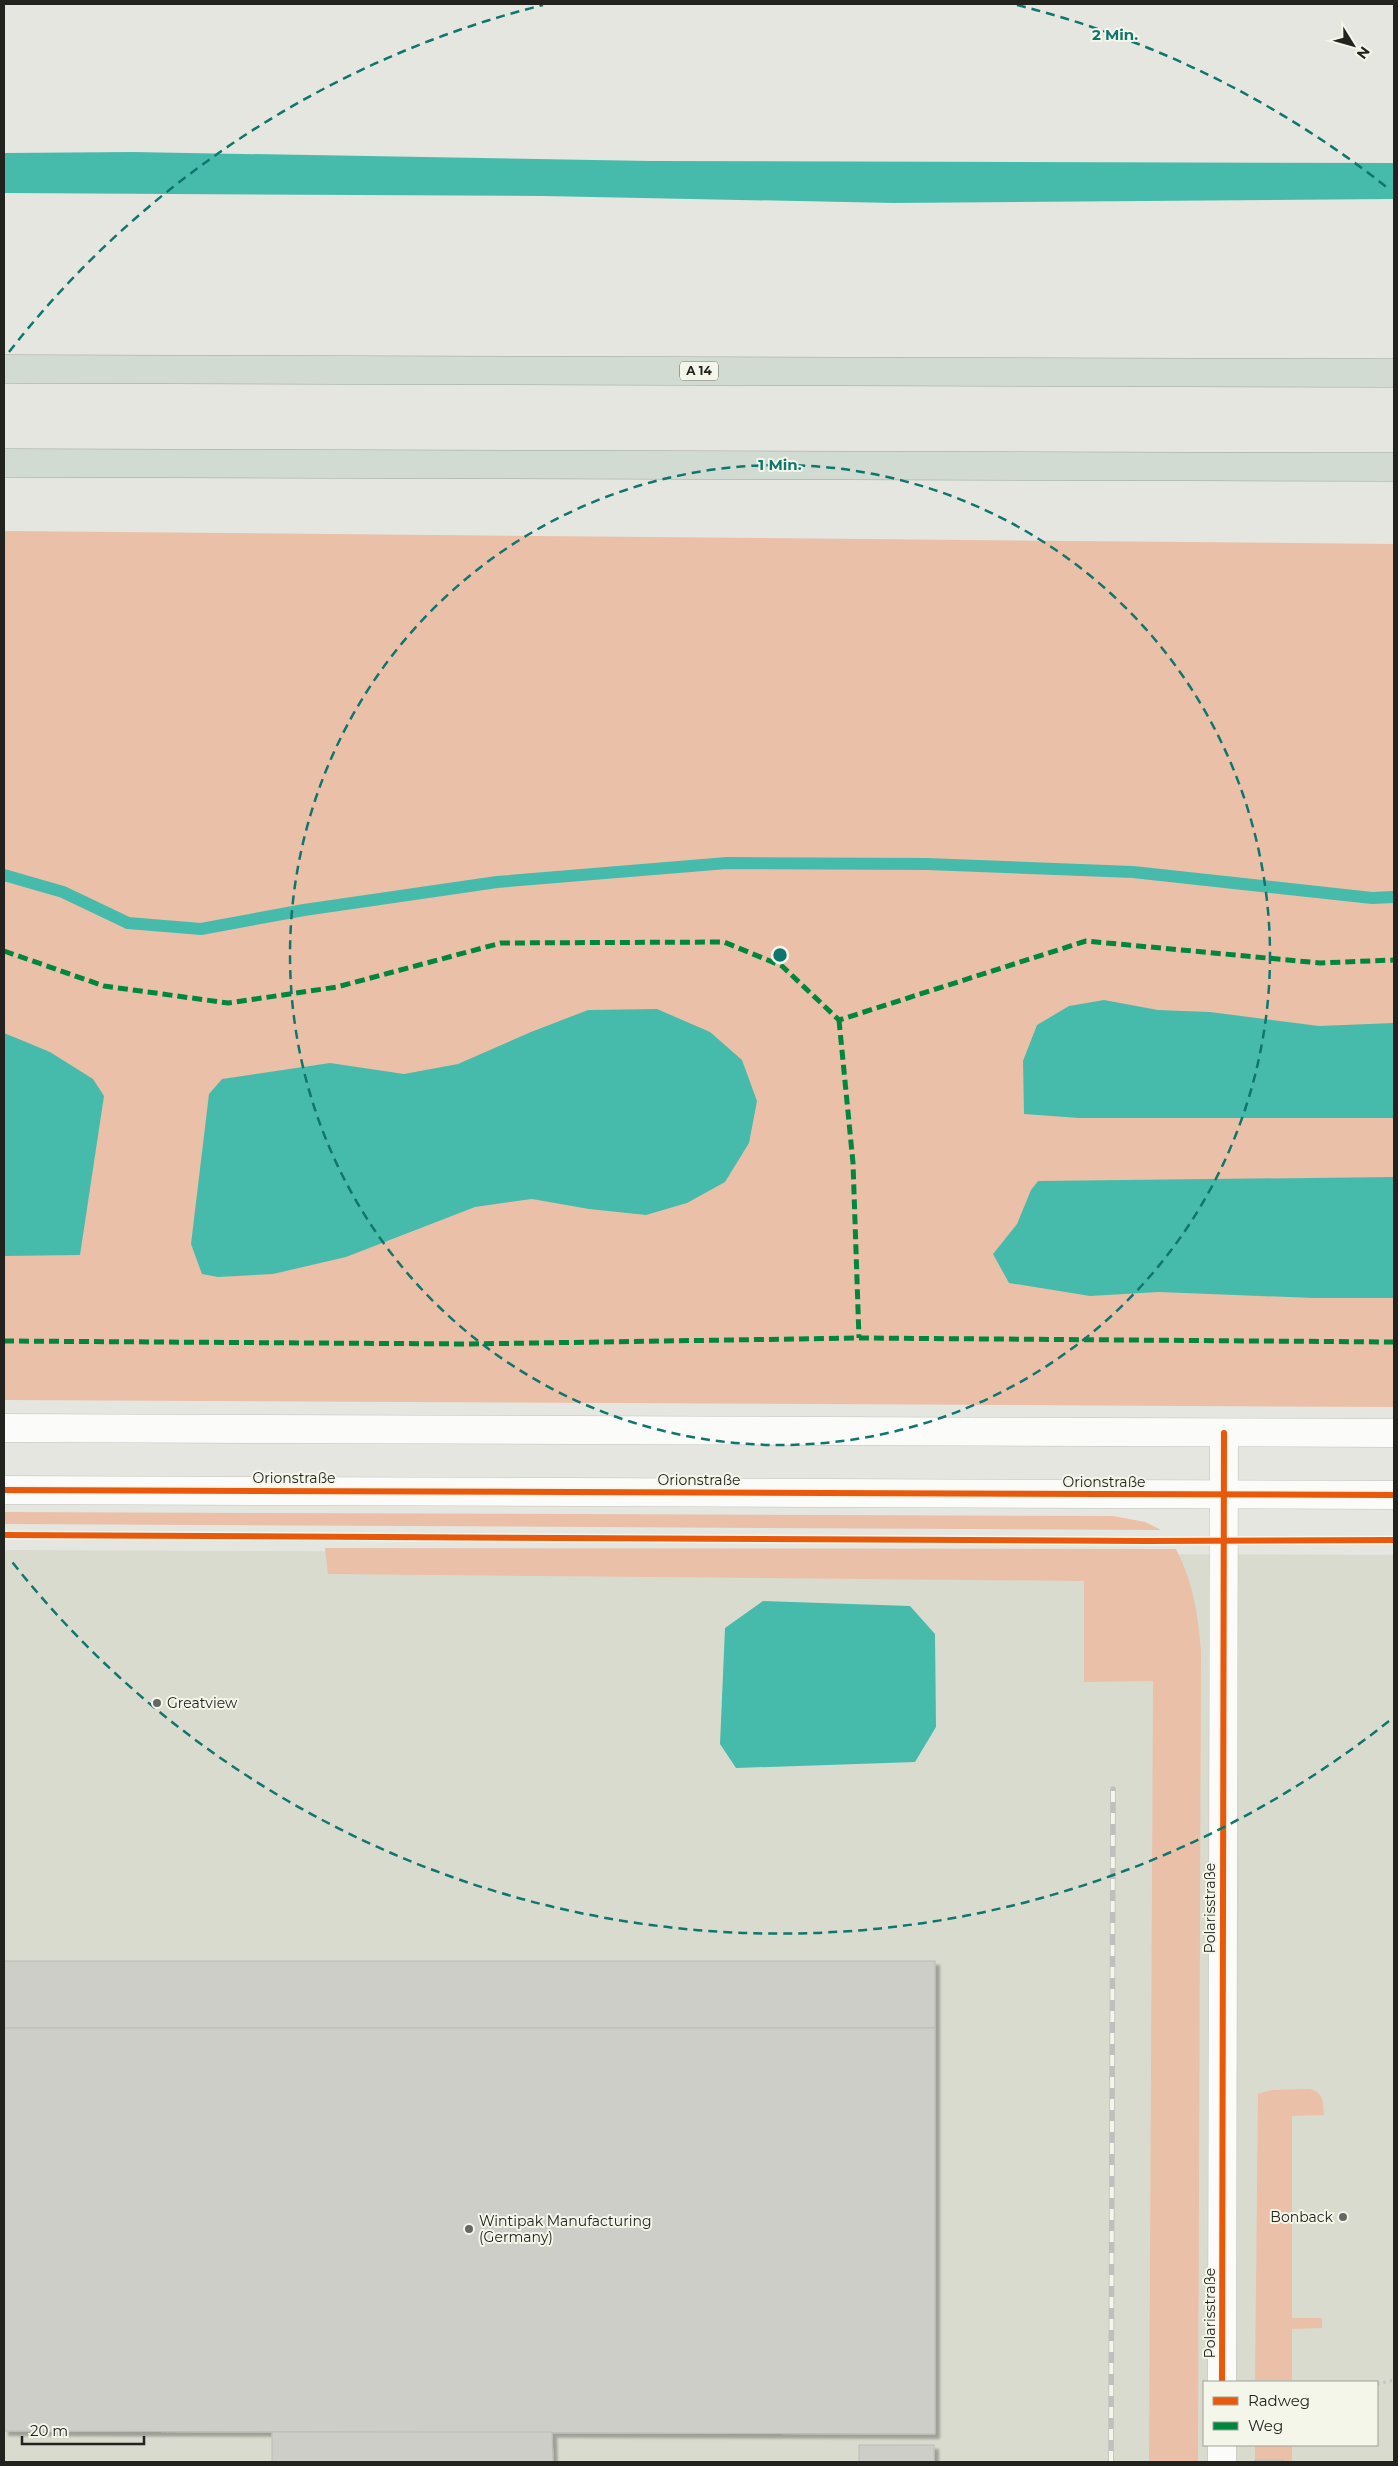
<svg xmlns="http://www.w3.org/2000/svg" width="1398" height="2466" viewBox="0 0 1398 2466" font-family="Montserrat,sans-serif">
<style>
.built{fill:#d9dbcf;fill-rule:evenodd}
.green{fill:#eac0a8}
.water{fill:#47bbab}
.lines{fill:none;stroke-linecap:round;stroke-linejoin:round}
.stream{stroke:#47bbab;stroke-width:12}
.building{fill:#cecec9;stroke:#bcbcb7;filter:url(#shadow)}
.minor-casing{stroke:#c2c2be;stroke-width:29}
.tertiary-casing{stroke:#c2c2be;stroke-width:29}
.motorway-casing{stroke:#9ba79a;stroke-width:29}
.path{stroke:#c4c5c2;stroke-width:3;stroke-dasharray:2.5 4;stroke-linecap:butt}
.minor{stroke:#fbfbfa;stroke-width:28}
.tertiary{stroke:#fbfbfa;stroke-width:28}
.motorway{stroke:#d1dbd1;stroke-width:28}
.rail-casing{stroke:#bfbfbe;stroke-width:5.5}
.rail{stroke:#f4f6ea;stroke-width:4;stroke-dasharray:11;stroke-linecap:butt}
.quiet{stroke:#00873e;stroke-width:5;stroke-dasharray:10 5;stroke-linecap:butt}
.cycleway-casing{stroke:#f4f6ea;stroke-width:9}
.cycleway{stroke:#e8590c;stroke-width:6}
.ring{fill:none;stroke:#0f766e;stroke-width:2.5;stroke-dasharray:9 6}
.poi-dot{fill:#666763;stroke:#f4f6ea;stroke-width:2}
.labels{text-anchor:middle;stroke-width:4;stroke-linejoin:round;paint-order:stroke}
.shield{fill:#f4f6ea;stroke:#61625c;stroke-width:1}
.shield-label{font-size:12px;font-weight:bold;fill:#22231f}
.street-label{font-size:14px;fill:#22231f;stroke:#f4f6ea}
.poi-label{font-size:14px;fill:#22231f;stroke:#f4f6ea;text-anchor:start}
.centre{fill:#0f766e;stroke:#f4f6ea;stroke-width:2.5}
.ring-label{font-size:15px;text-anchor:middle;font-weight:bold;fill:#0f766e;stroke:#f4f6ea;stroke-width:4;stroke-linejoin:round;paint-order:stroke}
</style>
<defs>
<filter id="shadow"><feDropShadow dx="4.5" dy="4.5" stdDeviation="1" flood-color="#0004"/></filter>
</defs>
<rect width="100%" height="100%" fill="#e5e6e0"/>
<!-- built -->
<path class="built" d="M4,1550l1390,5v907h-1390zM1204,2382h173v63h-173z"/>
<!-- green -->
<g class="green">
<path d="M4,531l1390,13v863l-1390,-7z"/>
<path d="M4,1512l1109,4 32,6 16,8 -1157,-6z"/>
<path d="M325,1548l851,1c17,33 22,65 25,102l-3,811h-49l4,-781 -69,1v-101l-756,-7z"/>
<path d="M1310,2089c14,4 13,13 14,26l-32,1v202h30v10l-30,1v51h-37l3,-286 13,-4z"/>
<path d="M1255,2445h37v17h-9l-1,-2h-27z"/>
</g>
<!-- water -->
<g class="water">
<path d="M133,152l518,9 743,2v36l-500,4 -351,-7 -539,-3v-40z"/>
<path d="M1104,1000l54,10 52,2 109,14 75,-3v95h-315l-55,-4 -1,-53 14,-36 32,-19z"/>
<path d="M657,1009l53,23 32,28 15,41 -8,42 -24,39 -38,21 -41,12 -57,-6 -57,-10 -57,8 -129,50 -73,17 -55,3 -16,-3 -11,-30 18,-150 13,-15 108,-16 74,11 54,-10 73,-32 57,-22z"/>
<path d="M4,1033l46,19 43,27 11,17 -24,159 -76,1z"/>
<path d="M1394,1177v121h-81l-154,-6 -69,4 -81,-13 -16,-29 24,-30 14,-34 7,-9z"/>
<path d="M763,1601l147,5 25,28 1,93 -21,35 -179,6 -16,-24 5,-116z"/>
</g>
<g class="lines">
<!-- stream -->
<path class="stream" d="M4,875l59,17 65,31 73,6 103,-19 193,-28 230,-19 200,1 206,8 239,26 22,-1"/>
</g>
<!-- building -->
<g class="building">
<rect x="4" y="1961" width="931" height="67"/>
<path d="M4,2028h931v406l-931,-3z"/>
<path d="M272,2432h280l1,30h-281z"/>
<rect x="859" y="2445" width="75" height="17"/>
<rect x="1255" y="2460" width="28" height="2"/>
</g>
<g class="lines">
<!-- minor casing -->
<g class="minor-casing">
<g id="minor">
<path d="M1222,2382l2,-949"/>
<path d="M1222,2462v-17"/>
</g>
</g>
<!-- tertiary casing -->
<g class="tertiary-casing">
<g id="tertiary">
<path d="M4,1428l1390,5"/>
<path d="M4,1490l1390,5"/>
</g>
</g>
<!-- motorway casing -->
<g class="motorway-casing">
<g id="motorway">
<path d="M4,369l1390,4"/>
<path d="M4,463l1390,4"/>
</g>
</g>
<!-- path -->
<path class="path" d="M1377,2384l17,-4"/>
<!-- minor -->
<use href="#minor" class="minor"/>
<!-- tertiary -->
<use href="#tertiary" class="tertiary"/>
<!-- motorway -->
<use href="#motorway" class="motorway"/>
<!-- rail casing -->
<g class="rail-casing">
<path id="rail" d="M1111,2462l2,-673"/>
</g>
<!-- rail -->
<use href="#rail" class="rail"/>
<!-- quiet -->
<g class="quiet">
<path d="M4,951l100,35 124,17 109,-16 164,-44 223,-1 58,24 57,54 247,-79 234,22 74,-3"/>
<path d="M839,1020l14,143 6,175"/>
<path d="M4,1341l465,3 390,-6 535,4"/>
</g>
<!-- cycleway casing -->
<g class="cycleway-casing">
<g id="cycleway">
<path d="M4,1490l1390,5"/>
<path d="M4,1535l1142,6 248,-1"/>
<path d="M1222,2382l2,-949"/>
</g>
</g>
<!-- cycleway -->
<use href="#cycleway" class="cycleway"/>
</g>
<!-- distance rings -->
<g class="ring">
<circle cx="780" cy="955" r="490"/>
<path d="M1389 1721A979 979 0 0 1 9 1558M9 352A979 979 0 0 1 543 5M1017 5A979 979 0 0 1 1389 189"/>
</g>
<!-- markers -->
<g class="poi-dot">
<circle cx="157" cy="1703" r="5"/>
<circle cx="1343" cy="2217" r="5"/>
<circle cx="469" cy="2229" r="5"/>
</g>
<g class="labels">
<!-- shield labels -->
<rect class="shield" x="680" y="361.5" width="38" height="19" rx="4"/>
<g class="shield-label">
<text x="699" y="375">A 14</text>
</g>
<!-- street labels -->
<g class="street-label">
<text x="294" y="1483">Orionstraße</text>
<text x="699" y="1485">Orionstraße</text>
<text x="1104" y="1487">Orionstraße</text>
<text transform="translate(1210 1908) rotate(-90)" y="5">Polarisstraße</text>
<text transform="translate(1210 2313) rotate(-90)" y="5">Polarisstraße</text>
</g>
<!-- poi labels -->
<g class="poi-label">
<text x="167" y="1708">Greatview</text>
<text x="1333" y="2222" text-anchor="end">Bonback</text>
<text x="479" y="2226">Wintipak Manufacturing<tspan x="479" dy="16">(Germany)</tspan></text>
</g>
</g>
<circle cx="780" cy="955" r="8" class="centre"/>
<g class="ring-label">
<text x="1115" y="40">2 Min.</text>
<text x="780" y="470">1 Min.</text>
</g>
<!-- border -->
<rect width="1398" height="2466" fill="none" stroke="#22231f" stroke-width="10"/>
<!-- legend -->
<rect x="1203" y="2381" width="175" height="65" fill="#f4f6ea" stroke="#a0a299"/>
<rect x="1213" y="2397" width="25" height="8" fill="#e8590c" stroke="#a0a299"/>
<text x="1248" y="2406" font-size="15" fill="#22231f">Radweg</text>
<rect x="1213" y="2422" width="25" height="8" fill="#00873e" stroke="#a0a299"/>
<text x="1248" y="2431" font-size="15" fill="#22231f">Weg</text>
<!-- north arrow -->
<g transform="translate(1353 45) rotate(127)" stroke="#f4f6ea" stroke-width="4" paint-order="stroke">
<path d="M0-4L9 19L0 12L-9 19Z" fill="#22231f"/>
<text y="-8" font-size="14" font-weight="bold" text-anchor="middle" fill="#22231f">N</text>
</g>
<!-- scale -->
<path d="M22 2436v8h122v-8" fill="none" stroke="#22231f" stroke-width="2.5"/>
<text x="30" y="2436" font-size="15" fill="#22231f" stroke="#f4f6ea" stroke-width="4" paint-order="stroke">20 m</text>
</svg>
